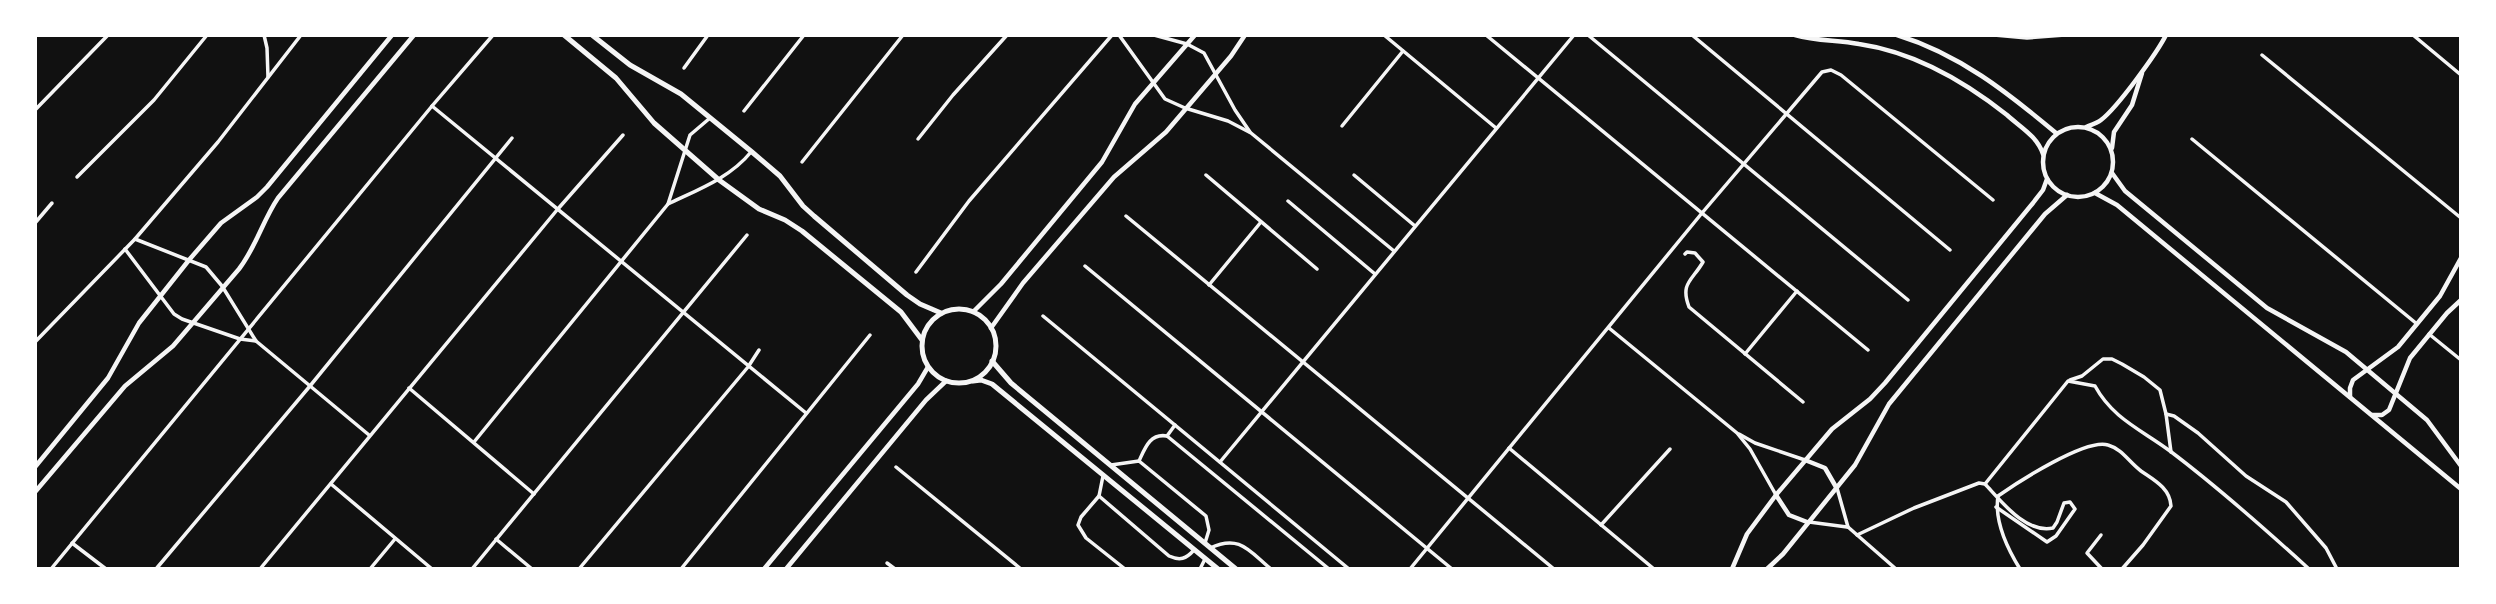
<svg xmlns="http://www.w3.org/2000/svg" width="2496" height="604" viewBox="0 0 2496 604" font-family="Poppins,sans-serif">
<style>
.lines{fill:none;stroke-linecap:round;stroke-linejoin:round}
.minor{stroke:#f5f5f5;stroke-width:3.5}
.tertiary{stroke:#f5f5f5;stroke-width:4.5}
.primary{stroke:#f5f5f5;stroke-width:5}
</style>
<rect width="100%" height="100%" fill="#111"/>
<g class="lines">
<!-- minor -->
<g class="minor">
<path d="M264,35l3,13 1,29"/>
<path d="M1119,35l46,64 20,9 43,13 23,12 143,118"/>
<path d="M1154,35l33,9 17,9 31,57 15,22"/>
<path d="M1384,35l112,93"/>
<path d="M1486,35l382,315"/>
<path d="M1588,35l320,265"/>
<path d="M1692,35l258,215"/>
<path d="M1994,35l33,3 38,-3"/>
<path d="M2413,35l48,40"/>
<path d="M2262,55l199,163"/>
<path d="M684,68l24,-33"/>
<path d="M432,106l374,307"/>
<path d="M35,110l73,-75"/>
<path d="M744,111l60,-76"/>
<path d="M1342,126l61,-75"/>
<path d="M918,139l35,-44 54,-60"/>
<path d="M2192,139l225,185"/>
<path d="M802,162l101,-127"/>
<path d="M1206,175l111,94"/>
<path d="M1354,175l61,51"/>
<path d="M77,177l77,-77 53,-65"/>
<path d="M1288,201l87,73"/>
<path d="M668,204c29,-14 62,-26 83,-52"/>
<path d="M1126,216l428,353"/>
<path d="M35,223l17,-20"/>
<path d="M135,239l71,28 16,19 34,55 113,94"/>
<path d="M125,249l49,65 8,5 58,20 16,2"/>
<path d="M1685,254l2,-2 8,1 8,9c-11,19 -23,21 -14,45l114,95"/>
<path d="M1085,266l367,303"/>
<path d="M916,272l53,-71 143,-166"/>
<path d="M1209,285l52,-63"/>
<path d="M1043,316l306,253"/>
<path d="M1609,328l128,105 13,16 26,46"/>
<path d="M2429,334l32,26"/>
<path d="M35,342l100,-103 83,-97 83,-107"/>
<path d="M1745,354l52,-63"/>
<path d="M2070,380l12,-4 21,-17h9l10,5 22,13 16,13 6,24 5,38"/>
<path d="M409,388l125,106"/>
<path d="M2166,414l8,2 24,17 48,43 40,26 40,46 11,21"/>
<path d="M1739,434l16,9 50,17"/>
<path d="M1167,436l8,-11"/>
<path d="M474,442l194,-238 22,-69 20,-17"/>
<path d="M1509,448l145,121"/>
<path d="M1139,461c6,-13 11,-28 28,-25l162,133"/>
<path d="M1220,462l354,-427"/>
<path d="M1111,465l28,-4 67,55 3,14 -4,13"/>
<path d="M896,467l125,102"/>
<path d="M1103,476l-4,20 -18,21 -3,8 8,13 39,31"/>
<path d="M331,484l101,85"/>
<path d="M1985,484l83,-103 27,5c18,33 47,44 75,65 49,37 94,77 139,118"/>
<path d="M1837,488l11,39"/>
<path d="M1099,496l70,60c11,5 17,3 25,-6"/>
<path d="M1809,522l38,5"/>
<path d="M1601,525l69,-76"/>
<path d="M1848,527l48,42"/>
<path d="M1857,535l57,-27 65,-25 6,1c16,17 41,50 68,44l4,-6 7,-19 6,-1 5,7 -19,27 -9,6 -51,-35"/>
<path d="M2101,535l-14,18 15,16"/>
<path d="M496,539l36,30"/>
<path d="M72,543l34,26"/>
<path d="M1210,548c30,-14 39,3 61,21"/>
<path d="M887,563l8,6"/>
<path d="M51,569l381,-463 61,-71"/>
<path d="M156,569l154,-183 202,-248"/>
<path d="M260,569l297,-359 66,-75"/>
<path d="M370,569l25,-30"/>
<path d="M472,569l275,-334"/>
<path d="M579,569l169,-202 11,-17"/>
<path d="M681,569l189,-234"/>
<path d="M1200,569l5,-10"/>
<path d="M1410,569l292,-356 120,-141 9,-2 10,5 152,125"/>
<path d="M2020,569c-13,-21 -26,-48 -22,-73 20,-14 88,-58 110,-51 14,4 21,17 33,26 13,9 29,17 30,35l-28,39 -21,24"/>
</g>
<!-- tertiary -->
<g class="tertiary">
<path d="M1795,35c21,6 42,5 64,9 55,8 105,37 148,71 13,12 30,21 36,39"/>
<path d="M1897,35c62,19 110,57 159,98"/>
<circle cx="2078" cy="162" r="35"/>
<path d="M2086,127c5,-2 11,-4 15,-7 16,-12 56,-67 65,-85"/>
<path d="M2112,148l2,-16 18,-27 10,-32"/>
<path d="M2112,173l13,18 142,117 79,44 81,68 34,46"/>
<path d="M2095,193l22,12 344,284"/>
<path d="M973,312l28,-28 101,-122 33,-58 60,-69"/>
<path d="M991,328l32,-45 91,-106 52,-45 65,-76 14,-21"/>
<path d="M2350,397v-9l3,-8 45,-33 42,-51 21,-38"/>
<path d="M2372,415h10l7,-5 21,-52 37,-45 14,-13"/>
<path d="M1805,460l20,8 11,19"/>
<path d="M35,467l73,-89 31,-55 50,-63 32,-37 36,-26 10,-10 125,-152"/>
<path d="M35,492l90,-106 48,-40 66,-77c17,-22 24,-49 39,-71l136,-163"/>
<path d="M1776,495l13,20 18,7"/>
<path d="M764,569l154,-185 10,-17"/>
<path d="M786,569l140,-169 20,-19"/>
<path d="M1732,569l15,-35 29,-39 56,-66 38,-30 15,-16 148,-180 10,-13 4,-11"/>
<path d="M1767,569l16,-15 72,-89 34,-61 156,-190 22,-19"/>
</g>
<!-- primary -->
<g class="primary">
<path d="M564,35l52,43 38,45 65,57 40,29 26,11 17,11 99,81 21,28"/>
<path d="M592,35l38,30 51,29 71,58 28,24 23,30 11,10 93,79 13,9 21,9"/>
<circle cx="959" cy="346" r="37"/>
<path d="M992,361l19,22 225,186"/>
<path d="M973,381l8,-1 11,4 226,185"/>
</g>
</g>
<!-- border -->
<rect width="2496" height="604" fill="none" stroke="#ffffff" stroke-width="74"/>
</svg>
